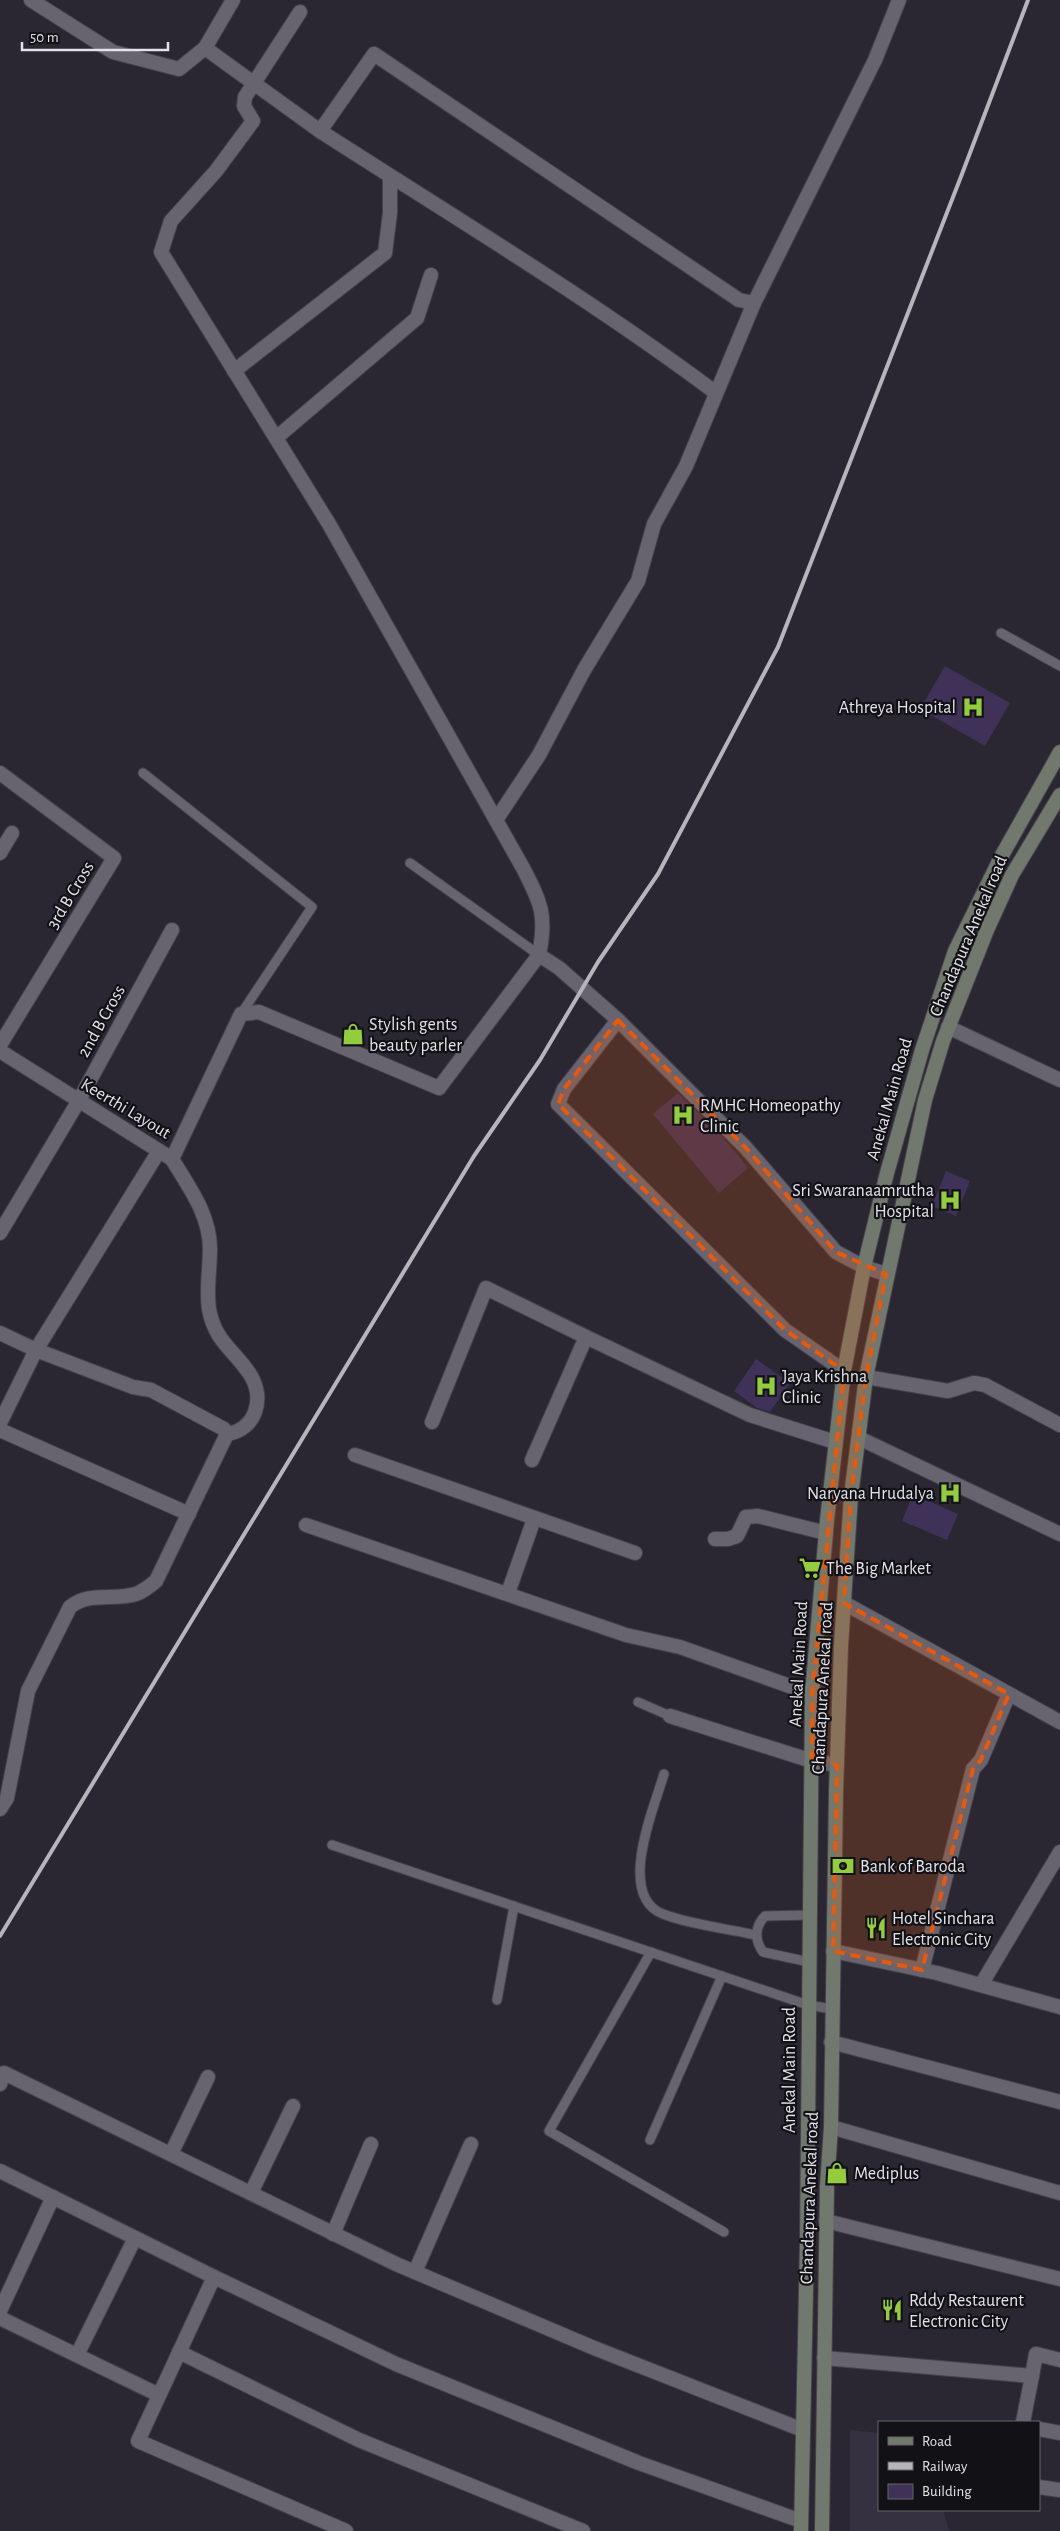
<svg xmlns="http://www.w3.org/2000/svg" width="1060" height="2531" viewBox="0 0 1060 2531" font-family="'Alegreya Sans',sans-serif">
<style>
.built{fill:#363140}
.building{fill:#3f3157}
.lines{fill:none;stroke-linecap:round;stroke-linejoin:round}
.service-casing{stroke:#45424b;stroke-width:11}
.minor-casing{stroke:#45424b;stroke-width:16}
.secondary-casing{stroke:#45424b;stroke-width:16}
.service{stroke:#676470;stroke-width:9}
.minor{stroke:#676470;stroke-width:14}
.secondary{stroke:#71786d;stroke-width:14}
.rail{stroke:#b7b4bc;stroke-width:4}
.marked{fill:#e8590c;fill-opacity:0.2;stroke:#e8590c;stroke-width:4;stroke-dasharray:10 6;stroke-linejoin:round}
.labels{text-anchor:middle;stroke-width:4.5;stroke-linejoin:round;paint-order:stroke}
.poi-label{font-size:18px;fill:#e4e2e9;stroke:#121116;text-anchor:start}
.street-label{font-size:18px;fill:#e4e2e9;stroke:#121116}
</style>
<rect width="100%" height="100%" fill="#2a2732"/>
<!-- built -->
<path class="built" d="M850,2430l29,3v77h64l6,21h-99z"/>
<!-- building -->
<g class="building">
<path d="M945,666l65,37 -25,43 -65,-37z"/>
<path d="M678,1093l44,43 26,32 -29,25 -66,-79z"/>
<path d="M946,1171l24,10 -14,35 -24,-10z"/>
<path d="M756,1359l34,24 -20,29 -13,-4 -23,-17z"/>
<path d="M913,1494l45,20 -11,26 -45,-19z"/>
</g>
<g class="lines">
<!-- service casing -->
<g class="service-casing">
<g id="service">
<path d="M1001,633l59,33"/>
<path d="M143,773l169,134 -71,107"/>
<path d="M410,863l129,92"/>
<path d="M638,1702l32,14"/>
<path d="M664,1774c-10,34 -48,122 -1,140 25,10 65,15 93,21"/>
<path d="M332,1845l476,160 24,4"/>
<path d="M651,1952l-102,179 175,101"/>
<path d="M809,1962l-46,-10c-9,-12 -8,-26 2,-36l45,-1"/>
<path d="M497,2000l17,-94"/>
<path d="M650,2140l72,-164"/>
</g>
</g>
<!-- minor casing -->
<g class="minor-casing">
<g id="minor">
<path d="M31,0l82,52 66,17 26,-21 28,-48"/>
<path d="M300,12l-55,85 -1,9 9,15 -37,50 -45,50 -10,31 168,272 194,344c18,35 24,47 16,87"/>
<path d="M205,48l115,83 54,-77 365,246 15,3 121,-243 24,-60"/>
<path d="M320,131c132,85 269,167 396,262"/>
<path d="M234,371l151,-118 5,-40v-36"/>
<path d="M276,438l141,-120 14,-43"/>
<path d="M0,773l114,85 -114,187"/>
<path d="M496,820l43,-65 45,-85 54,-89 16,-57 32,-58 68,-163"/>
<path d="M0,853l12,-20"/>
<path d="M618,1020l-54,69 -6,15 227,226 59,41"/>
<path d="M948,1027l112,53"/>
<path d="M0,1051l172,108 69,-145 18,-2 180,76 100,-133 20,13 59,52 128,128 90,104 28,15 22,7"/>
<path d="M172,1159c17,28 38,56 38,90 0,19 -4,41 -1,60 6,34 27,42 42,67 14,24 4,54 -24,58"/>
<path d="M0,1233l78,-131 94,-172"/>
<path d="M0,1333l36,17 97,37 18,3 73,39 3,5 -71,147c-6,5 -12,10 -20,13 -23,7 -46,-3 -66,13l-42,84 -21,107 -7,11"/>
<path d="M866,1377l82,14 26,-8 11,2 75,40"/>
<path d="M432,1422l54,-134 100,49"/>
<path d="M0,1423l36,-73 123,-199"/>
<path d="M0,1430l189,84"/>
<path d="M859,1438l201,96"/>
<path d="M355,1455l280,98"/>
<path d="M532,1460l54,-123 164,78 85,27"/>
<path d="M306,1525l320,110 54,12 132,47"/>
<path d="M715,1539h13l9,-3 9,-19 12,-1 68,17"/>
<path d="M508,1593l26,-74"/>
<path d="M844,1603l216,119"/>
<path d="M670,1716l142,45 25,4"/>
<path d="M833,1951l104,22 123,34"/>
<path d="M922,1970l51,-201 8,-9 28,-66"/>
<path d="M981,1985l79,-133"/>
<path d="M831,2042l229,60"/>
<path d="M0,2084l4,-11 392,191 198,84 209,82"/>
<path d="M831,2127l229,66"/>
<path d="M171,2154l37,-77"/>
<path d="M0,2171l214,106 -76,164 208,90"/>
<path d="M251,2193l42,-87"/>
<path d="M826,2221l234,58"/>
<path d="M333,2234l38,-90"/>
<path d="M415,2272l56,-128"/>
<path d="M214,2277l182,87 243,99 162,58"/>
<path d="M0,2311l53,-114"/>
<path d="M0,2318l159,77"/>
<path d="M179,2352l180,88 224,91"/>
<path d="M77,2355l58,-117"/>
<path d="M824,2358l208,18 4,-22 24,6"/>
<path d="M1023,2422l9,-46"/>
<path d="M1039,2429l21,4"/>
<path d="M1039,2487l21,3"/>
</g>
</g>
<!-- secondary casing -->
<g class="secondary-casing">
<g id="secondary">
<path d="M801,2531l6,-289 5,-548 15,-174 17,-149 20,-104 23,-94 35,-123 33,-99 46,-94 59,-105"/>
<path d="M822,2531l5,-345 4,-59 5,-336 5,-145 10,-150 15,-119 59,-277 18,-59 44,-111 25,-55 48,-80"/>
</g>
</g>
<!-- service -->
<use href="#service" class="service"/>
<!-- minor -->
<use href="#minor" class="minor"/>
<!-- secondary -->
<use href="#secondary" class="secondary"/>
<!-- rail -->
<path class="rail" d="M0,1936l474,-780 66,-96 58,-98 60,-88 120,-227 184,-473 66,-174"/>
</g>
<!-- marked area -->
<path class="marked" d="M618,1020l128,128 90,104 50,22 -20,103 -15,119 -7,107 165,91 -28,66 -8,9 -51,201 -89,-19 4,-186 -25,-4v-67l32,-323 -59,-41 -227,-226 6,-15z"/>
<!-- icons -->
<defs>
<g id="hospital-bare" transform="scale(1.725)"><path d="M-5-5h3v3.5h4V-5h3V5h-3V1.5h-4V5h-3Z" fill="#93cc3d" stroke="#121116" stroke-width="2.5" paint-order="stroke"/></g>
<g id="shop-bare" transform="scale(1.725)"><path d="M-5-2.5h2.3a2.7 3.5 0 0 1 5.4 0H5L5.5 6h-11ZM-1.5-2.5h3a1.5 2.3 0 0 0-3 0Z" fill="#93cc3d" stroke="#121116" stroke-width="2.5" paint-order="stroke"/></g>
<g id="supermarket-bare" transform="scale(1.725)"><path d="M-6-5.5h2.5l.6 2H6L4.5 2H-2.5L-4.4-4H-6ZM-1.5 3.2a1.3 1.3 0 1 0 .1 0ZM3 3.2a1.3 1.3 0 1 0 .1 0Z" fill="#93cc3d" stroke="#121116" stroke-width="2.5" paint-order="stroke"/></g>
<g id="bank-bare" transform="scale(1.725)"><path d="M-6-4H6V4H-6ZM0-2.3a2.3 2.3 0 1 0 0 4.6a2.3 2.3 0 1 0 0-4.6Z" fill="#93cc3d" stroke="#121116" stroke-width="2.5" paint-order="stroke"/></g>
<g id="restaurant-bare" transform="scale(1.725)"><path d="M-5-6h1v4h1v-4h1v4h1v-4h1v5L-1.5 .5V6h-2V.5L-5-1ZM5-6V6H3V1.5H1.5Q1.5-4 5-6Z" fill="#93cc3d" stroke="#121116" stroke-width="2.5" paint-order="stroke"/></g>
</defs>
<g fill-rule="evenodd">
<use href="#hospital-bare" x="973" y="707"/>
<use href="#shop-bare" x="353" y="1034"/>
<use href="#hospital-bare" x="683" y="1115"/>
<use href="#hospital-bare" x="950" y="1200"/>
<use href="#hospital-bare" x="766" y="1386"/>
<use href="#hospital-bare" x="950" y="1493"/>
<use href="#supermarket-bare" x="810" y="1568"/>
<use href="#bank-bare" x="843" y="1866"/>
<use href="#restaurant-bare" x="876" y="1928"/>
<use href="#shop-bare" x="837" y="2173"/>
<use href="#restaurant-bare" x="892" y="2310"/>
</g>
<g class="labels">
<!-- poi labels -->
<g class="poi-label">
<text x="956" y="713" text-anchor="end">Athreya Hospital</text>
<text x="369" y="1030">Stylish gents<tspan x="369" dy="21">beauty parler</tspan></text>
<text x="700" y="1111">RMHC Homeopathy<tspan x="700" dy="21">Clinic</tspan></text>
<text x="934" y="1196" text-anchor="end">Sri Swaranaamrutha<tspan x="934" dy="21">Hospital</tspan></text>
<text x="782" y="1382">Jaya Krishna<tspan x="782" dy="21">Clinic</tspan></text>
<text x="934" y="1499" text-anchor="end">Naryana Hrudalya</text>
<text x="826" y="1574">The Big Market</text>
<text x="860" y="1872">Bank of Baroda</text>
<text x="892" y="1924">Hotel Sinchara<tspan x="892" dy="21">Electronic City</tspan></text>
<text x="854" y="2179">Mediplus</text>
<text x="909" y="2306">Rddy Restaurent<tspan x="909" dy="21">Electronic City</tspan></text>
</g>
<!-- street labels -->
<g class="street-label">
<text transform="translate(70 895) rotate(-59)" y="6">3rd B Cross</text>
<text transform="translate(968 936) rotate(-67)" y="6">Chandapura Anekal road</text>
<text transform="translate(101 1021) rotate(-61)" y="6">2nd B Cross</text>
<text transform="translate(889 1099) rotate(-74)" y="6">Anekal Main Road</text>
<text transform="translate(126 1108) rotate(31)" y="6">Keerthi Layout</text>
<text transform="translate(798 1664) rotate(-87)" y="6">Anekal Main Road</text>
<text transform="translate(822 1688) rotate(-87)" y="6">Chandapura Anekal road</text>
<text transform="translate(789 2070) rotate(-90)" y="6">Anekal Main Road</text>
<text transform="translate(809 2198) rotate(-88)" y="6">Chandapura Anekal road</text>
</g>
</g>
<!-- legend -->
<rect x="878" y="2421" width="162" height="90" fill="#121116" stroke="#66656a"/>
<rect x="888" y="2437" width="25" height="8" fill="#71786d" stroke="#66656a"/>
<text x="922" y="2446" font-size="15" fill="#e4e2e9">Road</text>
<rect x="888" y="2462" width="25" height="8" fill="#b7b4bc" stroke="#66656a"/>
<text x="922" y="2471" font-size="15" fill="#e4e2e9">Railway</text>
<rect x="888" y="2484" width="25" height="15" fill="#3f3157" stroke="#66656a"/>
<text x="922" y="2496" font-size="15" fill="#e4e2e9">Building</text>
<!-- scale -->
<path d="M22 42v8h146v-8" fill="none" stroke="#e4e2e9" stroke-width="2.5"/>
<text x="30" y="42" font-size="15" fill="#e4e2e9" stroke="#121116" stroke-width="4" paint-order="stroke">50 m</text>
</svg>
